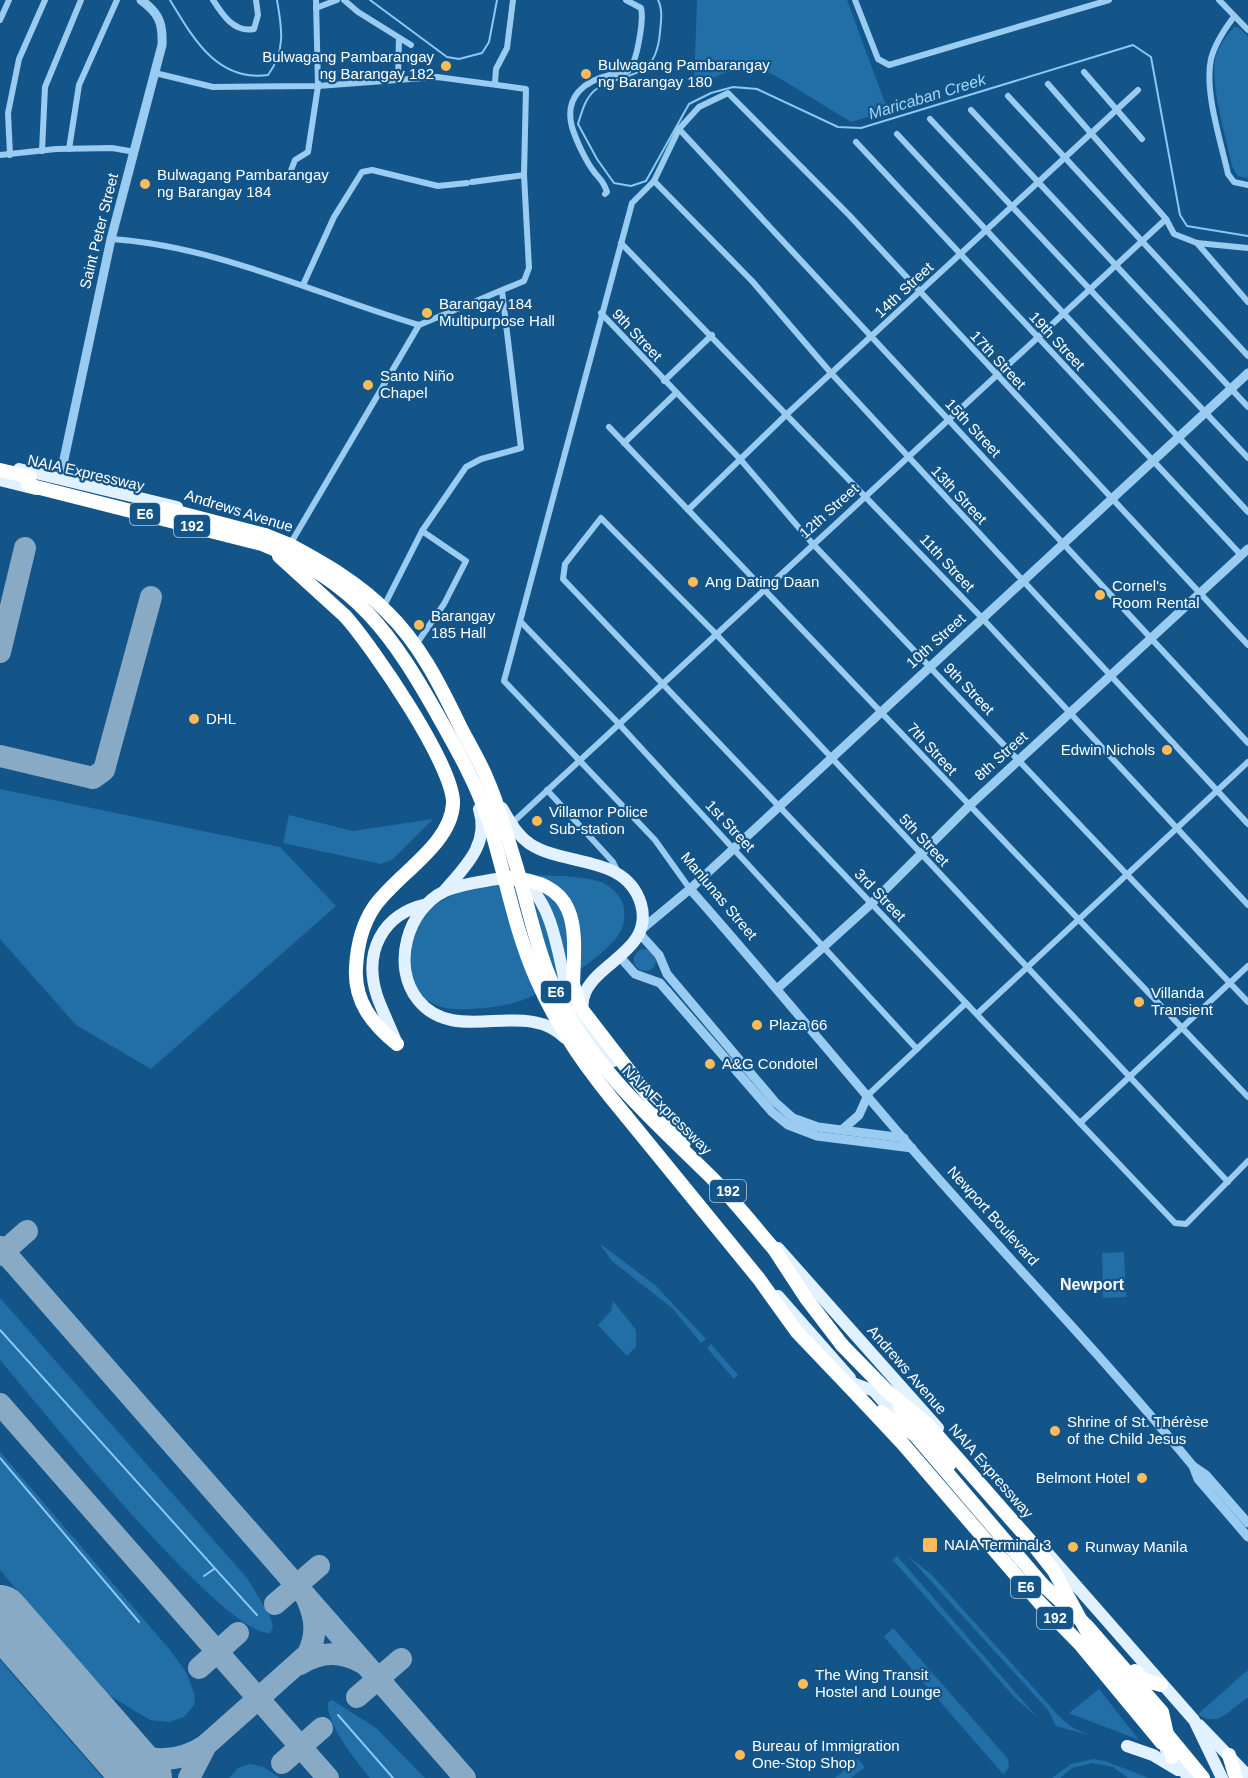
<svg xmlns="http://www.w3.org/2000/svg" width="1248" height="1778" viewBox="0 0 1248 1778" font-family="Arial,sans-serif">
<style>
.green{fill:#226ea7}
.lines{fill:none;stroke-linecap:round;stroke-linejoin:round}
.stream{stroke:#8bc8f3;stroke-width:2}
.taxiway{stroke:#89aac4;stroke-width:22}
.runway{stroke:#89aac4;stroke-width:58}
.minor{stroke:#9acbf0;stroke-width:6}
.tertiary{stroke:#9acbf0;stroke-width:9}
.primary{stroke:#e2f1ff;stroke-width:12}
.motorway{stroke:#fff;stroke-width:14}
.motorway-bridge{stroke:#fff;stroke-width:14}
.poi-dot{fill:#ffbb58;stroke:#135589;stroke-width:2}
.labels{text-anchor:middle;stroke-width:4.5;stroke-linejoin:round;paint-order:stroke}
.shield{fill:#135589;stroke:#b8ccdc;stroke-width:1.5}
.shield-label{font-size:14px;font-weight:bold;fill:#fff}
.poi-label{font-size:15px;fill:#fff;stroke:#135589;text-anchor:start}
.street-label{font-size:15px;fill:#fff;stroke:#135589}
.water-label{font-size:16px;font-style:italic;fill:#a5d5f7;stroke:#135589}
.neighbourhood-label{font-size:16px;font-weight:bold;fill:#fff;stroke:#135589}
</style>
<rect width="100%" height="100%" fill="#135589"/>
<!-- green -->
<g class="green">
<path d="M697,0h150l41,111 -37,11 -75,-46 -28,-13 -54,23z"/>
<path d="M1234,27h4l10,9v142l-10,-2 -6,-10c-6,-30 -21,-77 -17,-106 2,-13 11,-23 19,-33z"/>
<path d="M0,789l280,58 56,59 -185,163 -75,-44 -76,-86z"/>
<path d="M289,815l64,16 80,-12 -40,40 -12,5 -98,-21z"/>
<path d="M529,875c24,1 49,0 72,7 10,4 19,13 22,22 2,9 2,19 -2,27 -15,26 -68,57 -96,68 -16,7 -35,9 -53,10 -37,3 -63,-11 -62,-51 0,-16 4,-30 14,-42 24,-29 71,-33 105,-41z"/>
<circle cx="645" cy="960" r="11"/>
<path d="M599,1243l56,42 51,54 -5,4 -29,-35 -60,-47z"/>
<path d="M1124,1252l2,45 -23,1 -1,-45z"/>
<path d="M0,1298l247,280 23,38 3,11 -3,6c-45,5 -233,-230 -270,-273z"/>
<path d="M613,1301l23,29v17l-9,9 -29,-31 13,-14z"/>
<path d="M711,1344l27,31 -4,4 -27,-31z"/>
<path d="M0,1452l170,198 16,22 9,24 -1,9 -10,12 -15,5 -19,-2 -48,-29 -102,-121z"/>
<path d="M897,1556l140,161 -21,-18 -123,-139z"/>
<path d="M908,1556l24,19 126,140 12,11 18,9 -32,-9 -8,-16z"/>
<path d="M893,1628l115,131 1,9 -6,6 -119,-137z"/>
<path d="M0,1660l103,118h-103z"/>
<path d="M1248,1670v28c-18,10 -29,31 -50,16z"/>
<path d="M1099,1689l40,51 -70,-27z"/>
<path d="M332,1700l44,28 49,50h-55c-13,-16 -45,-55 -42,-76z"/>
<path d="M858,1759l7,8 -14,11h-16z"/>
<path d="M1093,1759l12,2 44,17h-21l-15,-11 -21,-4 -20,5 -12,10h-8l19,-14z"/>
<path d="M250,1764l14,3 16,11h-51l9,-10z"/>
</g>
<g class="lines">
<!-- stream -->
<g class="stream">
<path d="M170,0c23,38 47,82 98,75 18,-24 14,-47 9,-75"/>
<path d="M370,0l77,57 12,2 23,-6 7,-11 8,-42"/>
<path d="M658,0c5,9 3,22 2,32 -4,49 -31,38 -62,56 -12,7 -16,23 -20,36l19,35 17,24 17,3 15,-5 43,-77 22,-11 22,-6 24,2 81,38 23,1 272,-83 18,12 29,158 7,11 61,10"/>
<path d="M0,1330l257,285"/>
<path d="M0,1458l139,164"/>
<path d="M204,1576l10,-7"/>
<path d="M338,1715l55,63"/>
</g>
<!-- taxiway -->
<g class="taxiway">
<path d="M0,652l25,-104"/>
<path d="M0,756l93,22 11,-8 47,-173"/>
<path d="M0,1247l465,531"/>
<path d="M0,1255l27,-24"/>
<path d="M0,1404l328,374"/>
<path d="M275,1604l44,-38"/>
<path d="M300,1664c22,-13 41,-13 63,-1"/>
<path d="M199,1668l39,-35"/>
<path d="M357,1697l44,-38"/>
<path d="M110,1740c29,23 65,26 96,5l102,-91c9,-19 8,-34 0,-53"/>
<path d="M282,1763l40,-35"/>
<path d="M189,1778l17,-33"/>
</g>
<!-- runway -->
<path class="runway" d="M0,1614l143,164"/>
<!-- minor -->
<g class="minor">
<path d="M213,0c9,14 21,33 41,29l4,-14 -2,-15"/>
<path d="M344,0l14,12 53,33"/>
<path d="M855,0l23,59 11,6 220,-65"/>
<path d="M1219,0l29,30"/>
<path d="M316,8l21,-8"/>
<path d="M1233,18c-9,12 -18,25 -22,41 -7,32 10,83 17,115l6,8 14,3"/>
<path d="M0,20l9,-20"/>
<path d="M1084,72l58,67"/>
<path d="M155,73l58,14 105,-1 119,-9 89,12 -2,86 5,93 -5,13 -105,44 -127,216"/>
<path d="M398,79l1,-41"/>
<path d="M495,83l1,-14 11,-21 6,-48"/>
<path d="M1048,84l118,135 8,15 23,9 51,5"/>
<path d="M1008,96l240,260"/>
<path d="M971,110l277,297"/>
<path d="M930,119l318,339"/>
<path d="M679,129l569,614"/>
<path d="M897,134l351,378"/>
<path d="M856,142l385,413"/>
<path d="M69,149l10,-64 38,-85"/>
<path d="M42,151l3,-64 36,-87"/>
<path d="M0,155l56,-6 56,-1 23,4"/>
<path d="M10,155l-2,-42 11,-54 26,-59"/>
<path d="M288,178l7,-18 13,-8 10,-66 -2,-86"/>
<path d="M654,181l98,100 79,92 417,451"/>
<path d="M472,182l52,-7"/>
<path d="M605,194l2,-2c-3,-9 -6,-12 -12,-19 -9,-11 -19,-33 -23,-46 -8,-30 12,-46 38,-52 5,-1 14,-1 18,-4 9,-7 16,-52 13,-63l-15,-8"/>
<path d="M111,239c107,7 206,56 308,86"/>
<path d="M621,243l362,376 265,286"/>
<path d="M1197,243l51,59"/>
<path d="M303,285l31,-68 28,-45 10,-2 66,16 29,-3"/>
<path d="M601,313l139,146 72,84 436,459"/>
<path d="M664,381l48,-46"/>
<path d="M609,427l639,670"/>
<path d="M624,443l51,-49"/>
<path d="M688,510l100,-97 350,-323"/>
<path d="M383,608l39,-77 44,-64 15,-8 40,-11 -19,-157"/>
<path d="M521,622l98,102 298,325"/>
<path d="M415,646l29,-42 22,-43 -44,-30"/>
<path d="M547,790l66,72 5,10"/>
<path d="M511,824l655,-605"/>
<path d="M690,889l-35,-49 -151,-159 128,-478 22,-22 25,-52 20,-22 29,-14 122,123 398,429"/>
<path d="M977,1014l271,-252"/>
<path d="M868,1095l98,-92"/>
<path d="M1080,1123l168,-157"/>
<path d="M1228,1182l-512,-548 -115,-116 -36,46 -2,15 612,644 11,1 62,-63"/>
</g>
<!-- tertiary -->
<g class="tertiary">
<path d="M60,478l51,-239 51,-194c1,-22 -3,-32 -21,-45"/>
<path d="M690,889c76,86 149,175 224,262 92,106 190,206 279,315l13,9 42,48"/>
<path d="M642,929l48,-40 558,-516"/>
<path d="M640,934l19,21 8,19 108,128 18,16 25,9 86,11"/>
<path d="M620,957l15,17 25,9 112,129 16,13 29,11 95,12"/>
<path d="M778,988l93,-84 98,-98 279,-257"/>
<path d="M843,1129l16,-14 9,-20"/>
<path d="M1193,1466l5,13 50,58"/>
</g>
<!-- primary -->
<g class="primary">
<path d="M19,469l158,38"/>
<path d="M0,480l36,9"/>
<path d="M502,808c8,14 15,27 28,36 35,23 96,10 111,60 17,61 -89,62 -50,130 5,9 16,19 23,27"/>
<path d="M445,890c21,-24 45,-47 34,-81"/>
<path d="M565,1038c-41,-41 -109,9 -147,-38 -27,-33 -11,-91 27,-109 12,-5 27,-8 40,-10 15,-3 30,-6 43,5 22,18 29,60 35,87 2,9 1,19 5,27 3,8 10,16 15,23"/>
<path d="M397,1044c-6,-16 -14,-31 -20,-48 -14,-44 5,-82 50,-92"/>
<path d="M778,1248l160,180"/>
<path d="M778,1296l72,82"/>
<path d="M853,1383l21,8 26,30"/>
<path d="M1044,1549l150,171 28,58"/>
<path d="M1199,1725l49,51"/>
<path d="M1127,1746l26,9 25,15"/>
<path d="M1166,1750l23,28"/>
</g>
<!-- motorway -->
<g class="motorway">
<path d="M0,470l30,7"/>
<path d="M265,535l25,10"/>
<path d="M345,616c27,30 110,151 108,188 -2,41 -57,71 -79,103 -12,18 -17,40 -18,61 -2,33 16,56 41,76"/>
<path d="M510,878c72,5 65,52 63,106"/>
<path d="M626,1116l133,163 38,53 62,65"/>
<path d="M774,1249l32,49 36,47"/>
<path d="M900,1407l49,58"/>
<path d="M1042,1584l45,42 75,86 10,45"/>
<path d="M1135,1671l9,9 17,5"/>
<path d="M1229,1755l7,23"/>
</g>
<!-- motorway-bridge -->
<g class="motorway-bridge">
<path d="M28,485l234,59c95,38 131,91 179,177 18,32 36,64 47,98 17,53 26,110 49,161 22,51 53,93 89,136"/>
<path d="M165,509l100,26"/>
<path d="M290,545c35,19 69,38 97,67 32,31 52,71 71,110 9,19 21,37 29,57 12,27 20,57 29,86 14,46 22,94 45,137 37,71 94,120 150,175 22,22 42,48 63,72"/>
<path d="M279,556l66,60"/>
<path d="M573,984l7,23 104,135"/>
<path d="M842,1345l44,45 42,35 103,117 23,29 42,77 107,130"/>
<path d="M859,1397l44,47 136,158 41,42 82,99"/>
<path d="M881,1412l34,23 127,149"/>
</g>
</g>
<!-- markers -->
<g class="poi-dot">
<circle cx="446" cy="66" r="6"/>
<circle cx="586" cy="74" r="6"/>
<circle cx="145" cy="184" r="6"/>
<circle cx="427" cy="313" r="6"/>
<circle cx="368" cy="385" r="6"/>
<circle cx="693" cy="582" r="6"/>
<circle cx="1100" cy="595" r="6"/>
<circle cx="419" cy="625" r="6"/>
<circle cx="194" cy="719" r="6"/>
<circle cx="1167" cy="750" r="6"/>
<circle cx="537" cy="821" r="6"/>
<circle cx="1139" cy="1002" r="6"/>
<circle cx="757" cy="1025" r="6"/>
<circle cx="710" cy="1064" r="6"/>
<circle cx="1055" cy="1431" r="6"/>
<circle cx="1142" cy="1478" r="6"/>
<rect x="922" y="1537" width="16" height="16" rx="3"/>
<circle cx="1073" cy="1547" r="6"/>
<circle cx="803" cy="1684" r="6"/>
<circle cx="740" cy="1755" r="6"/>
</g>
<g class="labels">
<!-- shield labels -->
<g class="shield">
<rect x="130" y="503" width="30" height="22" rx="4.5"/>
<rect x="174" y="515" width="36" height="22" rx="4.5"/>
<rect x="541" y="981" width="30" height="22" rx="4.5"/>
<rect x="710" y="1180" width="36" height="22" rx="4.5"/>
<rect x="1011" y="1576" width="30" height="22" rx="4.5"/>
<rect x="1037" y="1607" width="36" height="22" rx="4.5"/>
</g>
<g class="shield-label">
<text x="145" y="519">E6</text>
<text x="192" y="531">192</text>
<text x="556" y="997">E6</text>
<text x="728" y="1196">192</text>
<text x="1026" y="1592">E6</text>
<text x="1055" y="1623">192</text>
</g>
<!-- poi labels -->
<g class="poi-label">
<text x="434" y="62" text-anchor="end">Bulwagang Pambarangay<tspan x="434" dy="17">ng Barangay 182</tspan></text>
<text x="598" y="70">Bulwagang Pambarangay<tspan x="598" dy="17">ng Barangay 180</tspan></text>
<text x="157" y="180">Bulwagang Pambarangay<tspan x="157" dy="17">ng Barangay 184</tspan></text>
<text x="439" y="309">Barangay 184<tspan x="439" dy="17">Multipurpose Hall</tspan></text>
<text x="380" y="381">Santo Niño<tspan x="380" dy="17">Chapel</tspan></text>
<text x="705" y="587">Ang Dating Daan</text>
<text x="1112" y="591">Cornel's<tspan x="1112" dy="17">Room Rental</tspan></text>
<text x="431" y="621">Barangay<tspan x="431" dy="17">185 Hall</tspan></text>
<text x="206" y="724">DHL</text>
<text x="1155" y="755" text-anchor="end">Edwin Nichols</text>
<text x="549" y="817">Villamor Police<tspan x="549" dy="17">Sub-station</tspan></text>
<text x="1151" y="998">Villanda<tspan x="1151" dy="17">Transient</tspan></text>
<text x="769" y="1030">Plaza 66</text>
<text x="722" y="1069">A&amp;G Condotel</text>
<text x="1067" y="1427">Shrine of St. Thérèse<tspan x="1067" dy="17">of the Child Jesus</tspan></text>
<text x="1130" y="1483" text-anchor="end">Belmont Hotel</text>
<text x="944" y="1550">NAIA Terminal 3</text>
<text x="1085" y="1552">Runway Manila</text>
<text x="815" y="1680">The Wing Transit<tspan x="815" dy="17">Hostel and Lounge</tspan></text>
<text x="752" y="1751">Bureau of Immigration<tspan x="752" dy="17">One-Stop Shop</tspan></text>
</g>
<!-- street labels -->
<g class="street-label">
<text transform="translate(99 231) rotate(-76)" y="5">Saint Peter Street</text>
<text transform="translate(904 290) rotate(-43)" y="5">14th Street</text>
<text transform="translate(637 335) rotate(47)" y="5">9th Street</text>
<text transform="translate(1057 341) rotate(47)" y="5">19th Street</text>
<text transform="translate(998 360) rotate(47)" y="5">17th Street</text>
<text transform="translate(973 428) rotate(47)" y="5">15th Street</text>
<text transform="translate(86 473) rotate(13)" y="5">NAIA Expressway</text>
<text transform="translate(959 495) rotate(47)" y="5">13th Street</text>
<text transform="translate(239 511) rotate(17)" y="5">Andrews Avenue</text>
<text transform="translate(829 511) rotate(-42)" y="5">12th Street</text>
<text transform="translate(947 563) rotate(47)" y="5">11th Street</text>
<text transform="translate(936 641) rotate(-42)" y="5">10th Street</text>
<text transform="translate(969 689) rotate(46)" y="5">9th Street</text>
<text transform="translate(932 749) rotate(47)" y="5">7th Street</text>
<text transform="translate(1001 756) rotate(-42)" y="5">8th Street</text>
<text transform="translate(730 826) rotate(47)" y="5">1st Street</text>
<text transform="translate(924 840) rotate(47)" y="5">5th Street</text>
<text transform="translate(880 895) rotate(46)" y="5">3rd Street</text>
<text transform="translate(719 896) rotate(50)" y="5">Manlunas Street</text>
<text transform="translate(667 1110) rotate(45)" y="5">NAIA Expressway</text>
<text transform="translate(993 1216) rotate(48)" y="5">Newport Boulevard</text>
<text transform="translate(907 1370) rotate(49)" y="5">Andrews Avenue</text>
<text transform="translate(991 1471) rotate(49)" y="5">NAIA Expressway</text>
</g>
<!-- water labels -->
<g class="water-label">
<text transform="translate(927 96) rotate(-17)" y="6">Maricaban Creek</text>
</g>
<!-- neighbourhood labels -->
<g class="neighbourhood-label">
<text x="1092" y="1290">Newport</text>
</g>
</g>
</svg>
